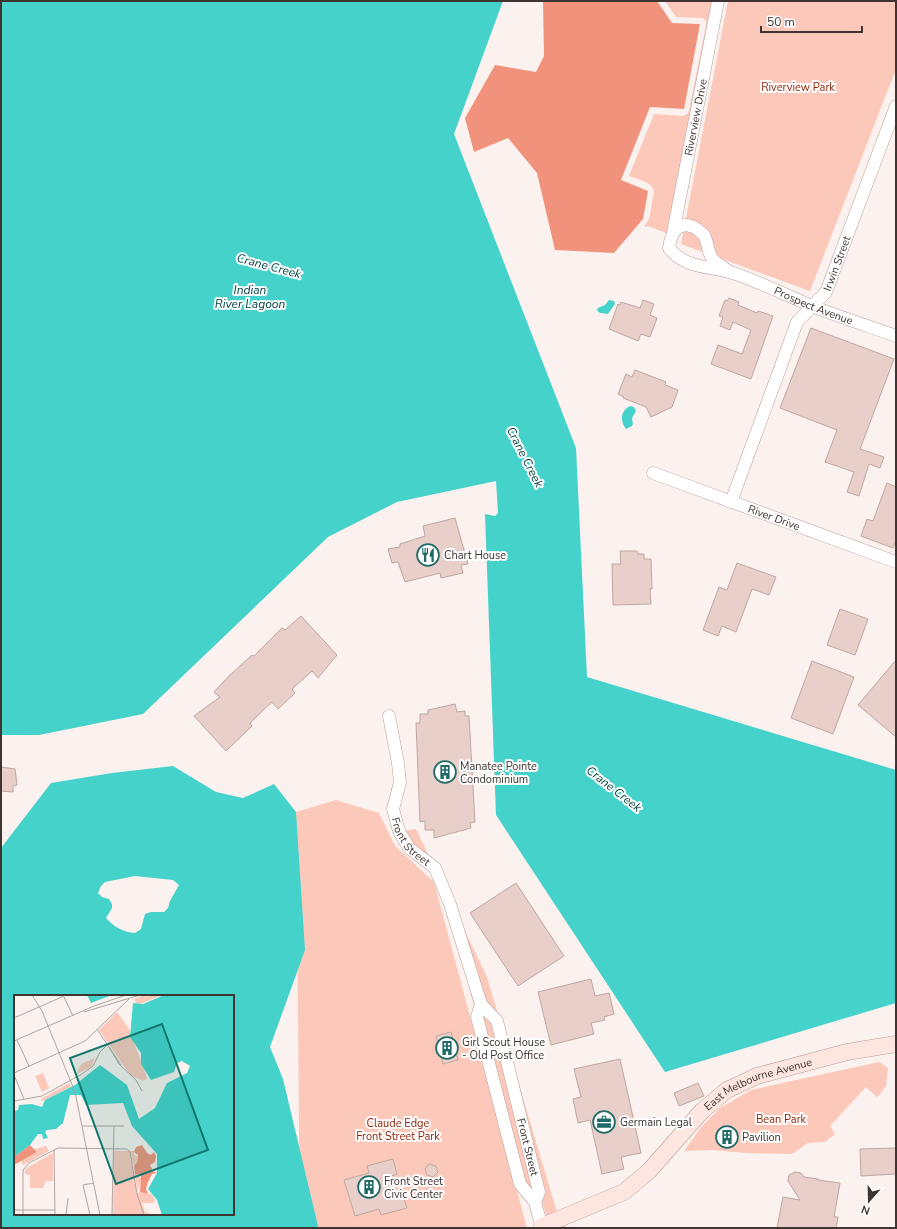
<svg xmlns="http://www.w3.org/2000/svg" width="897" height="1229" viewBox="0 0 897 1229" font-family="'Nunito Sans',sans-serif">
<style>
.green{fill:#fcc8ba}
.forest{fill:#f1937c}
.water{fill:#45d2cb;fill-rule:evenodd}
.building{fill:#e8cfc9;stroke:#bfa7a1}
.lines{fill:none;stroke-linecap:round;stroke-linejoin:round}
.street-casing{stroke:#b79f99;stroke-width:13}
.secondary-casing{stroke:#b79f99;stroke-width:17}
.street{stroke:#fff;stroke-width:12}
.secondary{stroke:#fee6e0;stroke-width:16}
.labels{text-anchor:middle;stroke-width:4;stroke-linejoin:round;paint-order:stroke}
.park-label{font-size:11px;fill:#8c1f00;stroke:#fff}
.street-label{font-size:11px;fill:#3e3432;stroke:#fff}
.poi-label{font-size:11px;fill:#3e3432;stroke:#fff;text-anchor:start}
.water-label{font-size:12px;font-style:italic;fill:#024441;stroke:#fff}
.inset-road{fill:none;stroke:#afa5a3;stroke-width:1}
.view{fill:#0f766e;fill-opacity:0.15;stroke:#0f766e;stroke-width:2}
.inset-edge{fill:none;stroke:#3e3432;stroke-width:2}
</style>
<rect width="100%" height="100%" fill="#fbf1ee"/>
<!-- green -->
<g class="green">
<path d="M665,1h50l-41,235 -26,-10 -4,1 5,-8 5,-27c-1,-10 -17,-13 -25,-16l25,-62 29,2 4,-2 2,-3 17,-86v-4l-3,-3 -27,-1z"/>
<path d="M728,1h168v68l-86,222 -129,-47z"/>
<path d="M336,800l43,13 16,33 39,36 93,346h-227l-4,-416z"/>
<path d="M416,829l71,148 72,242 5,-2 2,11h-16l-11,-36 -13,6 8,30 -94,-348 -45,-48z"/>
<path d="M879,1062l9,6 -2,18 -9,11 -11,-10 -36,39 5,8 -10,8 -17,1 -16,11 -46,-1 -34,-3 -28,1 18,-25 18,-18 31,-18z"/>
</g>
<!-- forest -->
<path class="forest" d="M543,1h114l15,22 28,1 -16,85 -34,-2 -29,73 27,11 -5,28 -29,34 -59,-3 -18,-77 -29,-35 -34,14 -9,-34 30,-53 41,7 8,-16z"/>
<!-- water -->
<g class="water">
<path d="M1,1h502l-49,133 122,314 11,229 309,93v233l-231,69 -169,-257 -11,-301 10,2 3,-3 -2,-32 -99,21 -69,35 -185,177 -104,21h-38z"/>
<path d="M609,300l5,1 1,3 -7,10c-5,-1 -9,0 -11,-4l1,-2 7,-3z"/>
<path d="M630,406l4,1 2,4 -4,7 1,6 -1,2 -6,3c-6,-8 -6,-18 4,-23z"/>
<path d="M173,766l43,26 27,6 31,-14 22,28 9,138 -35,97 13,32 35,147 -1,2h-316v-380l50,-65 61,-10zM135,876l38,4 6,5 -9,16 -2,7 -4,4h-13l-6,2 -4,15 -6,4c-12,-1 -21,-6 -29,-15l6,-10v-4l-3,-5 -7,-2 -4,-4 3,-7 4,-4zM15,996h218v218h-218z"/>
</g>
<!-- building -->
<g class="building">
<path d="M729,298l10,4 -1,3 19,8 1,-2 15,5 -22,63 -40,-15 7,-19 24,9 9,-24 -18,-8 -3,8 -10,-4 3,-9 -4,-1 6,-16 2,1z"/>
<path d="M643,300l11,4 -4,11 7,3 -7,19 -9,-3 -3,7 -29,-12 9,-25 2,1 1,-3 19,6z"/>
<path d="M811,328l83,31 -34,90 24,8 -4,11 -11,-4 -10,32 -12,-4 7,-20 -29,-10 12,-32 -57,-22z"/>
<path d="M635,370l31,12 -1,3 13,5 -6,17 -21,10 -5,-10 -23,-9 1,-1 -6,-3 8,-20 6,3z"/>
<path d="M887,483l9,4v53l-3,8 -32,-12 6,-17 6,2z"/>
<path d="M455,518l13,46 -7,1 2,8 -22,5 -1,-5 -35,9 -7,-20 -6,1 -4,-14 12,-2v-3l25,-8 -2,-10z"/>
<path d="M620,551h17l1,3h6v5h7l1,30h-2l1,15 -38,1 -1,-41h9z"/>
<path d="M737,563l39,14 -7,18 -17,-6 -16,43 -14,-6 -4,10 -15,-6 16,-43 8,3z"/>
<path d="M840,609l28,10 -13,36 -28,-10z"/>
<path d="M301,616l36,39 -19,23 -6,-7 -20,18 3,4 -17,16 -6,-7 -22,21 2,3 -26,25 -32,-35 26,-19 -6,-5 15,-16 23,-21 2,1 28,-28 3,2z"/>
<path d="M896,660v77l-38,-32z"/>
<path d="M812,661l42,16 -21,57 -42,-16z"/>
<path d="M455,704l2,8 8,-1v5h4l6,106 -5,1 1,5 -37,10v-8h-9v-9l-5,1 -4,-99h4v-9h8v-4z"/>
<path d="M1,767l14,2 2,16 -4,1v6l-12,-1z"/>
<path d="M516,883l48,73 -46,30 -48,-73z"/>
<path d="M591,979l4,17 14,-3 5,21 -10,3 1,3 -14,3 3,11 -43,11 -13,-53z"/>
<path d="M451,1032l7,28 -15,4 -7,-28z"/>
<path d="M620,1059l21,94 -20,4 3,12 -22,5 -12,-54 -12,3 -5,-24 8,-2 -7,-28z"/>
<path d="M698,1083l6,13 -25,10 -5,-13z"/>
<path d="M896,1148v26l-35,2 -1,-27z"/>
<path d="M393,1159l4,15 -8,3 6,19 7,-3 5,15 -26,7 -2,-6 -24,7 -11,-36 25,-7 -2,-7z"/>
<path d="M429,1164l7,2 2,6 -5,5 -6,-2 -2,-6z"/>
<path d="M795,1172l6,1 3,4 14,2v1l22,3 -6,34h4l-2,11h-59l6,-31 17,3 -12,-19 1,-6z"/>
</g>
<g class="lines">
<!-- street casing -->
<g class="street-casing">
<g id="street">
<path id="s1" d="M673,233l45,-232"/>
<path id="s2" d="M732,273c-6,-4 -16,-9 -20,-15 -5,-8 -4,-16 -8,-23 -2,-2 -5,-4 -7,-6 -17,-11 -26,3 -28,19 16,21 41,18 64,25 27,9 53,22 79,33 28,11 56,20 84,30"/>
<path id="s3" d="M653,473l243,89"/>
<path id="s4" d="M731,502l66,-180 29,-30 70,-186"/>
<path id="s5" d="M389,716l9,47 2,19 -7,27 6,22 10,17 26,20 15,36 31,100 16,17 42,171 -4,10"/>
<path d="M481,1004l-4,13 43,167 15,18 7,26"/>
</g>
</g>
<!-- secondary casing -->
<g class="secondary-casing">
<g id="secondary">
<path id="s6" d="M542,1226l82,-34 25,-21 53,-60 25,-21 30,-14 90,-24 49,-8"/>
</g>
</g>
<!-- street -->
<use href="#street" class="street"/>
<!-- secondary -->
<use href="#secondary" class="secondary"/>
</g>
<!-- icons -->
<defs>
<g id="restaurant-ring" transform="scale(1.15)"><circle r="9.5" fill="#fff" stroke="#1f6a67" stroke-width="1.5"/><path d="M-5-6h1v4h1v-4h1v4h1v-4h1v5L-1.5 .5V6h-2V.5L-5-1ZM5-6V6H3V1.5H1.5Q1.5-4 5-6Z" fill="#1f6a67"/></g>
<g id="building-ring" transform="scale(1.15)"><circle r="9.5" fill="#fff" stroke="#1f6a67" stroke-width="1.5"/><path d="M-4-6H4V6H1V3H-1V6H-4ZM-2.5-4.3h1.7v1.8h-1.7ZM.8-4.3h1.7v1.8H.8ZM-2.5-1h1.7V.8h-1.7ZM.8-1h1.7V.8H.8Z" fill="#1f6a67"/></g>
<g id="office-ring" transform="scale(1.15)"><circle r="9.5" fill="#fff" stroke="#1f6a67" stroke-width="1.5"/><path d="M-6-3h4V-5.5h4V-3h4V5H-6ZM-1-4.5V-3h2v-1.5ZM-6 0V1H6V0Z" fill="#1f6a67"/></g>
</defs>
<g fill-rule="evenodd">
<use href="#restaurant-ring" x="428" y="555"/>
<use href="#building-ring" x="445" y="772"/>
<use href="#building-ring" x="447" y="1048"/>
<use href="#office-ring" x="604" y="1122"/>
<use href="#building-ring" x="727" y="1137"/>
<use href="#building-ring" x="369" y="1187"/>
</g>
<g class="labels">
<!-- park labels -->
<g class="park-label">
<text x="798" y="91">Riverview Park</text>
<text x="781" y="1123">Bean Park</text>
<text x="398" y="1127">Claude Edge<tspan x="398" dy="13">Front Street Park</tspan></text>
</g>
<!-- street labels -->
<g class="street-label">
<text dy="4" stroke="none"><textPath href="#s1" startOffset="118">Riverview Drive</textPath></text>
<text dy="4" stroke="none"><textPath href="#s4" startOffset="264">Irwin Street</textPath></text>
<text dy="4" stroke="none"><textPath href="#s2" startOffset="259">Prospect Avenue</textPath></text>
<text dy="4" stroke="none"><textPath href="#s3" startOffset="129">River Drive</textPath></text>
<text dy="4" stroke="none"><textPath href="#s5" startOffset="133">Front Street</textPath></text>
<text dy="4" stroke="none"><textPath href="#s6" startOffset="265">East Melbourne Avenue</textPath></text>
<text dy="4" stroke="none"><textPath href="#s5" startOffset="467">Front Street</textPath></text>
</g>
<!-- poi labels -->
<g class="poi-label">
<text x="444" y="559">Chart House</text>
<text x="460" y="770">Manatee Pointe<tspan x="460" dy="13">Condominium</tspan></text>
<text x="462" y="1046">Girl Scout House<tspan x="462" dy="13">- Old Post Office</tspan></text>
<text x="620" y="1126">Germain Legal</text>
<text x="742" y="1141">Pavilion</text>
<text x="384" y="1185">Front Street<tspan x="384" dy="13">Civic Center</tspan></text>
</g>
<!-- water labels -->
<g class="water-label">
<text transform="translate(269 266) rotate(15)" y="4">Crane Creek</text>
<text x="250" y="294">Indian<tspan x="250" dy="14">River Lagoon</tspan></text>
<text transform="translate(525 457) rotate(63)" y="4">Crane Creek</text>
<text transform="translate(614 789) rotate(38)" y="4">Crane Creek</text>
</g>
</g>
<!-- overview -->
<g transform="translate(14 995)">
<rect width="220" height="220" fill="#fbf1ee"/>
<path d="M130,0h19l-26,10 -3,-6zM103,17l12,17 18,49 -3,3 -13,-5 -32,-46zM81,63l-4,9 -14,7 4,-10zM29,78l6,15 -7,4 -7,-16zM55,88l2,4 -28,14 -2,-2zM32,151l3,5 -26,14 -2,-5 16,-8 -2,-3zM100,156h15l8,43 3,-2 11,2 4,6 -2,3h-11l3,9 9,3h-41zM116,156h4v4l3,1v7l-4,2 2,9h3l3,5 -3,13zM39,158v28h-7l-3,7h-13v-13l-5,-1v-5z" fill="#fcc8ba"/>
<path d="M16,150l7,7 -23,13v-8zM128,150l5,8 4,2 3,-3 2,4 -1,6 -5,3 3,6 4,2 -5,1 -4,8 -2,7 2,5 -8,-2 1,-17 -6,-1 -1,-9 3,-2 1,-8 -4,-3 2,-5z" fill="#f1937c"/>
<path d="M73,0h25l-21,8zM150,0h70v220h-72l-5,-15 -9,-11 9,-16v-19l-25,-28 -9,-23 -37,2 -5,-10h-11l-7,28 -7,6 -9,1 -2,2 3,6 -5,1 -1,-5h-4l-8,11 -16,12v-46l4,-1 1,-5 13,-1 10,3 3,-7 30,-15 25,-20 27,20 12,34 16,-11 12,-25 20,-10 3,-7 -8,-5 -5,2 -3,9 -23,8 -10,-16v-11l-11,-16 3,-34 10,1z" fill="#45d2cb"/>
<path class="inset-road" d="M18,0l10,16 33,81 25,123M50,2l9,19M70,17l56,-17M0,23l50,-22M83,34l24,36M3,45l12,26M0,46l80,-35 32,-11M95,52l10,17 17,16 6,11M0,78l71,-32 44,-42M0,80l10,24M0,106l28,-5 40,-22 11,-8 7,-14 7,-7M68,131h42M40,155l1,65M116,157l7,42 7,21M0,215h41M9,220v-45l6,-7 29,-15 69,1 3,3M52,220l2,-17M76,220l-7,-30 11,-2M98,220l2,-89"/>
<path class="view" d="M148,29l46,126 -92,34 -46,-126z"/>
<rect width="220" height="220" class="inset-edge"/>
</g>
<!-- border -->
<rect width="897" height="1229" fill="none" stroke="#3e3432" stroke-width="4"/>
<!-- north arrow -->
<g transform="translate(869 1201) rotate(200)" stroke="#ffffff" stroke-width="3" paint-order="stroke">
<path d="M0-3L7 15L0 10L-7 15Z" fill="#3e3432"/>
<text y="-6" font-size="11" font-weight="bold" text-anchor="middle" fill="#3e3432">N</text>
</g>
<!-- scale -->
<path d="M761 26v6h101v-6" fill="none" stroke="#3e3432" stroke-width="2"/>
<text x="767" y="26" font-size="12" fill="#3e3432" stroke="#ffffff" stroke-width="3" paint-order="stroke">50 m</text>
</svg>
